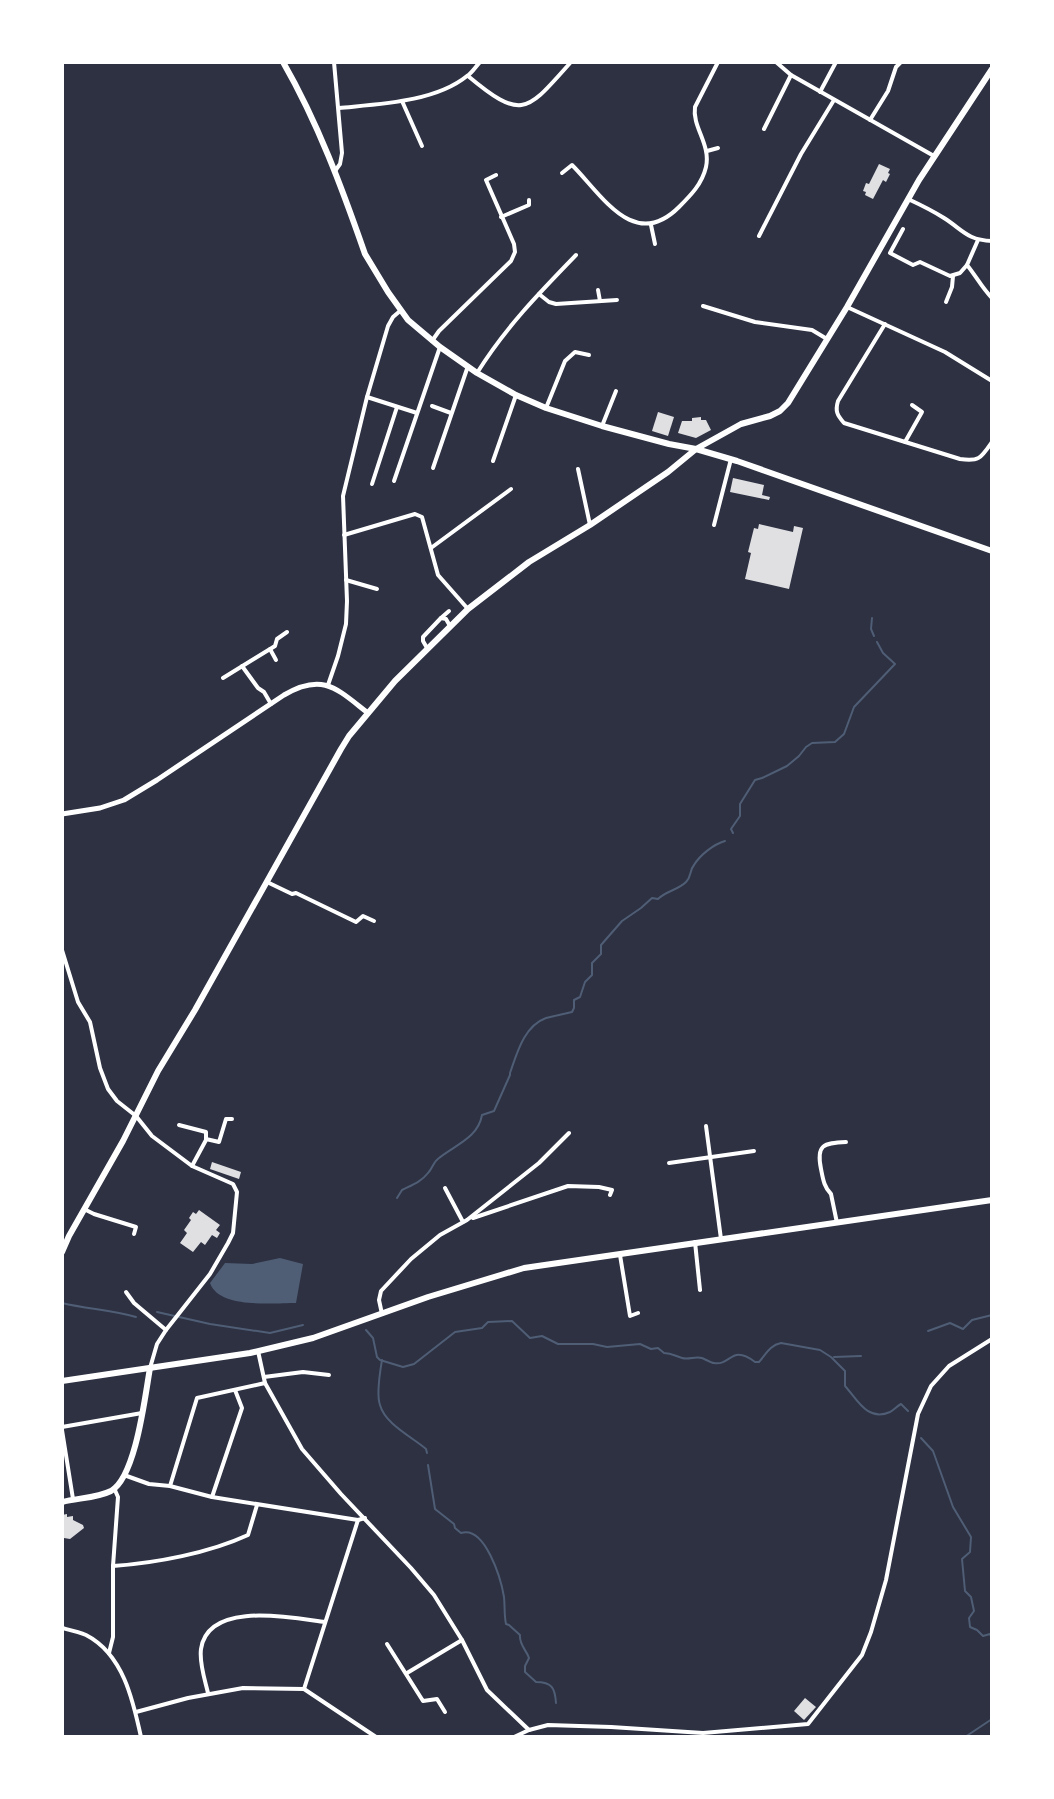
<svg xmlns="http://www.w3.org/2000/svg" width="1054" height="1799" viewBox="0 0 1054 1799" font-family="Rubik,sans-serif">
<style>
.water{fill:#4f5d75}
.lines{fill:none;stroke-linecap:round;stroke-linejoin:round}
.stream{stroke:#4f5d75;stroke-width:2}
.building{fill:#e0e0e3}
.minor{stroke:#fff;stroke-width:4}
.tertiary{stroke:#fff;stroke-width:4}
.secondary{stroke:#fff;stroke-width:5}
.primary{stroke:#fff;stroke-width:6}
</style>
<rect width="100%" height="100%" fill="#2d3142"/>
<!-- water -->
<path class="water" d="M280,1258l23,6 -7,39c-23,0 -77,6 -86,-20l15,-20 27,1z"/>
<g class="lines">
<!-- stream -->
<g class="stream">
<path d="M872,618l-1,11 3,7"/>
<path d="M733,833l-2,-4 9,-13v-12l15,-24 7,-2 25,-12 12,-10 7,-9 6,-4 23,-1 9,-8 10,-27 41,-43 -12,-11 -6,-11"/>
<path d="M397,1198l5,-8c10,-5 19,-8 26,-17 5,-5 5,-11 11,-15 16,-13 39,-20 43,-43l12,-4 16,-36v-2c7,-20 14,-47 36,-55 8,-2 18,-4 26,-6l2,-4v-8l6,-3 5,-15 7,-7v-12l9,-9v-9l21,-24 19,-13 11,-10 6,1c8,-8 20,-9 28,-17 6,-6 3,-11 8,-17 6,-10 20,-21 31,-24"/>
<path d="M62,1303c25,6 49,7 74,14"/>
<path d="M157,1312l53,12 60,9 33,-8"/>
<path d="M366,1330l7,8 4,19 3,3 23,7 11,-3 41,-32 27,-4 6,-6 24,-1 18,17 12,-2 16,8h35l14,3 33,-3 11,5 7,-1 6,5c8,0 11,3 18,5 7,2 13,-2 20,0 3,1 9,5 12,5 17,3 17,-19 41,-1h4c7,-8 11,-17 22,-19l39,7 11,7 14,14v15c12,13 22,36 45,26 4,-2 7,-6 11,-8l7,7"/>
<path d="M928,1331l22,-8 13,6 9,-9 20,-5"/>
<path d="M834,1357l27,-1"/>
<path d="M382,1360c-2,12 -6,34 -2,45 5,19 32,32 46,44l1,4"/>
<path d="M921,1438l12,13 20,56 18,30 -1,15 -8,7 3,32 6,6 3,14 -5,7 1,9 7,3 6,6 7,-2 2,5"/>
<path d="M428,1465l7,44 19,15 1,4 6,5c24,-8 40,46 43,64 1,9 0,18 2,27l3,1 11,10c-1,10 6,14 9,23l-4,8v6l11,10c16,0 19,6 20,21"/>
<path d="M574,1736v1"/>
<path d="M965,1737l27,-18"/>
</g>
</g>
<!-- building -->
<g class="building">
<path d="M879,164l11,5 -2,4 2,1 -4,8 -3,-2 -10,19 -8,-4 1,-3 -3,-1 3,-8 3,1z"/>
<path d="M658,412l16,5 -6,19 -16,-5z"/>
<path d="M701,417v3h5l5,10 -15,8 -18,-5 4,-12h10v-3z"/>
<path d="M733,478l31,7 -2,10 8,2 -1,3 -39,-8z"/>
<path d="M759,524l34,8 1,-6 9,2 -14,61 -44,-10 6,-26 -3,-1 6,-24 4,1z"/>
<path d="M212,1162l29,10 -2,7 -29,-10z"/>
<path d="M199,1210l21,15 -4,5 4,3 -3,5 -5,-3 -7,10 -4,-3 -8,10 -13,-9 7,-10 -3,-3 7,-10 -2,-2 4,-6 3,2z"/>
<path d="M67,1514v3l6,-1v4l10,5 1,3 -14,11 -6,-1 -2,6v-29z"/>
<path d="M805,1698l11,9 -12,13 -10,-9z"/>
</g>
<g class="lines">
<!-- minor -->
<g class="minor">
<path d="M776,62l15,13 143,81"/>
<path d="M468,76c55,46 59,35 103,-14"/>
<path d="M820,92l16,-30"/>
<path d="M402,101l20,45"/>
<path d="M339,108c40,-4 96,-6 128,-32 5,-3 9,-10 13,-14"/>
<path d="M870,120l18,-29 8,-24 5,-5"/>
<path d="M764,129l27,-54"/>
<path d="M707,151l11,-3"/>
<path d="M562,173l10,-8c30,30 62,87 107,42 12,-12 23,-23 27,-40 5,-23 -14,-40 -11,-60l23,-45"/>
<path d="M908,199c13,6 25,12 36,19 19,12 23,22 48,23"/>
<path d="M501,217l28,-12v-5"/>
<path d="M651,225l4,19"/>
<path d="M903,229l-13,24 23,12 7,-3 30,14 10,-3 7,-8"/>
<path d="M759,236l42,-82 33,-54"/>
<path d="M978,240l-11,25c9,11 15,23 25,33"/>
<path d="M598,290l2,11"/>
<path d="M539,294l10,8 7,2 61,-4"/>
<path d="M946,302l6,-15 1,-11"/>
<path d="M703,306l52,16 57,8 15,9"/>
<path d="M847,307l98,45 47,29"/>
<path d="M885,324l-47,77c-3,10 -1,14 6,22l116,36c19,3 21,-1 32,-17"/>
<path d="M432,341l7,-10 72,-70 4,-9 -1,-8 -28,-64 10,-5"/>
<path d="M477,373c28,-45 63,-81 99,-118"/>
<path d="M367,397l50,16"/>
<path d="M432,406l19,7"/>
<path d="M546,408l19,-47 10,-9 14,3"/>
<path d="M602,426l14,-35"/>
<path d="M905,442l17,-30 -10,-7"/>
<path d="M493,461l23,-66"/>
<path d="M433,468l35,-102"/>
<path d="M578,469l12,56"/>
<path d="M394,481l46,-134"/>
<path d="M372,484l25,-77"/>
<path d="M714,525l17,-66"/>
<path d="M344,535l71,-21 7,3 16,58 30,34"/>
<path d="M431,548l80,-59"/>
<path d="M346,580l31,9"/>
<path d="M441,618l8,-7"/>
<path d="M427,648l-4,-7v-4l18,-19 5,1 4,7"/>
<path d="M270,649l6,11"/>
<path d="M242,666l16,22 6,4 7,12"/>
<path d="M223,678l52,-32 2,-7 10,-7"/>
<path d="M328,685l10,-29 8,-32 1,-23 -4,-105 24,-99 21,-71 5,-9 7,-6"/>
<path d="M267,882l25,12 4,-1 60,29 7,-6 11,5"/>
<path d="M62,950l16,52 12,20 10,46 8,21 9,12 19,15 16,20 40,30 41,18 4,8 -4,41 -5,10 -18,31 -44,56 -9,14 -7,24"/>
<path d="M179,1125l27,7v7l13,3 7,-23h6"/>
<path d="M706,1126l15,113"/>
<path d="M669,1163l85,-12"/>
<path d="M192,1166l14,-26"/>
<path d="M445,1188l18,34"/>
<path d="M84,1209l10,5 42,13 -2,7"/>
<path d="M473,1218l95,-32 31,1 13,3 -2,5"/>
<path d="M837,1223l-6,-29c-7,-7 -8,-15 -10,-25 -5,-24 2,-26 25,-27"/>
<path d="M695,1242l5,48"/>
<path d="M620,1255l10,61 8,-3"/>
<path d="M126,1292l8,11 32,27"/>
<path d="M382,1314l-3,-14 2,-9 30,-32 29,-24 27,-15 72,-57 30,-30"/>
<path d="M258,1351l7,32 37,66 39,45 70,74 23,27 28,45 25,50 42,40"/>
<path d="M264,1377l39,-5 26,3"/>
<path d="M62,1427l80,-14"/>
<path d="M62,1430l11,69"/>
<path d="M124,1475l25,9 21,2 42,11 146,23 7,-2"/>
<path d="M170,1486l27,-88 68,-15"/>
<path d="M212,1497l30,-89 -7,-18"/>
<path d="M113,1566c43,-3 96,-13 135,-31l9,-30"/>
<path d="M387,1644l36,57 14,-2 8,13"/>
<path d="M109,1653l4,-16v-71l5,-69 -4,-9"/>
<path d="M407,1673l55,-33"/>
<path d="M304,1689l54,-169"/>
<path d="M208,1693c-3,-13 -9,-30 -7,-44 7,-49 92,-31 124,-27"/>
<path d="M136,1712l52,-14 55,-10 61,1 72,48"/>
<path d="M514,1737l15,-7 19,-5 63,2 92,6 105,-9 54,-69 9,-23 15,-52 32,-166 13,-28 18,-20 43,-27"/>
</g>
<!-- tertiary -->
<g class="tertiary">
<path d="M334,62l8,91 -2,11 -5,7"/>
<path d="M62,1628c8,2 17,4 24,7 37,19 47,65 55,102"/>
</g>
<!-- secondary -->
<path class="secondary" d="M62,814l38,-6 24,-8 33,-20 127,-85c39,-23 53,-6 84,18"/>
<!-- primary -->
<g class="primary">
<path d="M283,62c35,61 59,126 82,192l23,38 20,28 32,27 37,26 39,22 30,13 56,18 67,18 27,5 41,12 255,90"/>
<path d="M62,1252l7,-16 54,-95 35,-70 37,-61 146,-261 8,-13 46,-55 73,-72 61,-47 61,-37 78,-53 28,-23 45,-25 29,-8 10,-5 8,-8 59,-96 72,-127 73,-111"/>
<path d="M62,1381l188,-28 63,-15 115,-41 96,-29 468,-68"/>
<path d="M62,1502c15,-4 35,-4 49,-11 25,-14 34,-95 39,-123"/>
</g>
</g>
<!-- border -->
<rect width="1054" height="1799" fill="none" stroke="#ffffff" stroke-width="128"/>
</svg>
